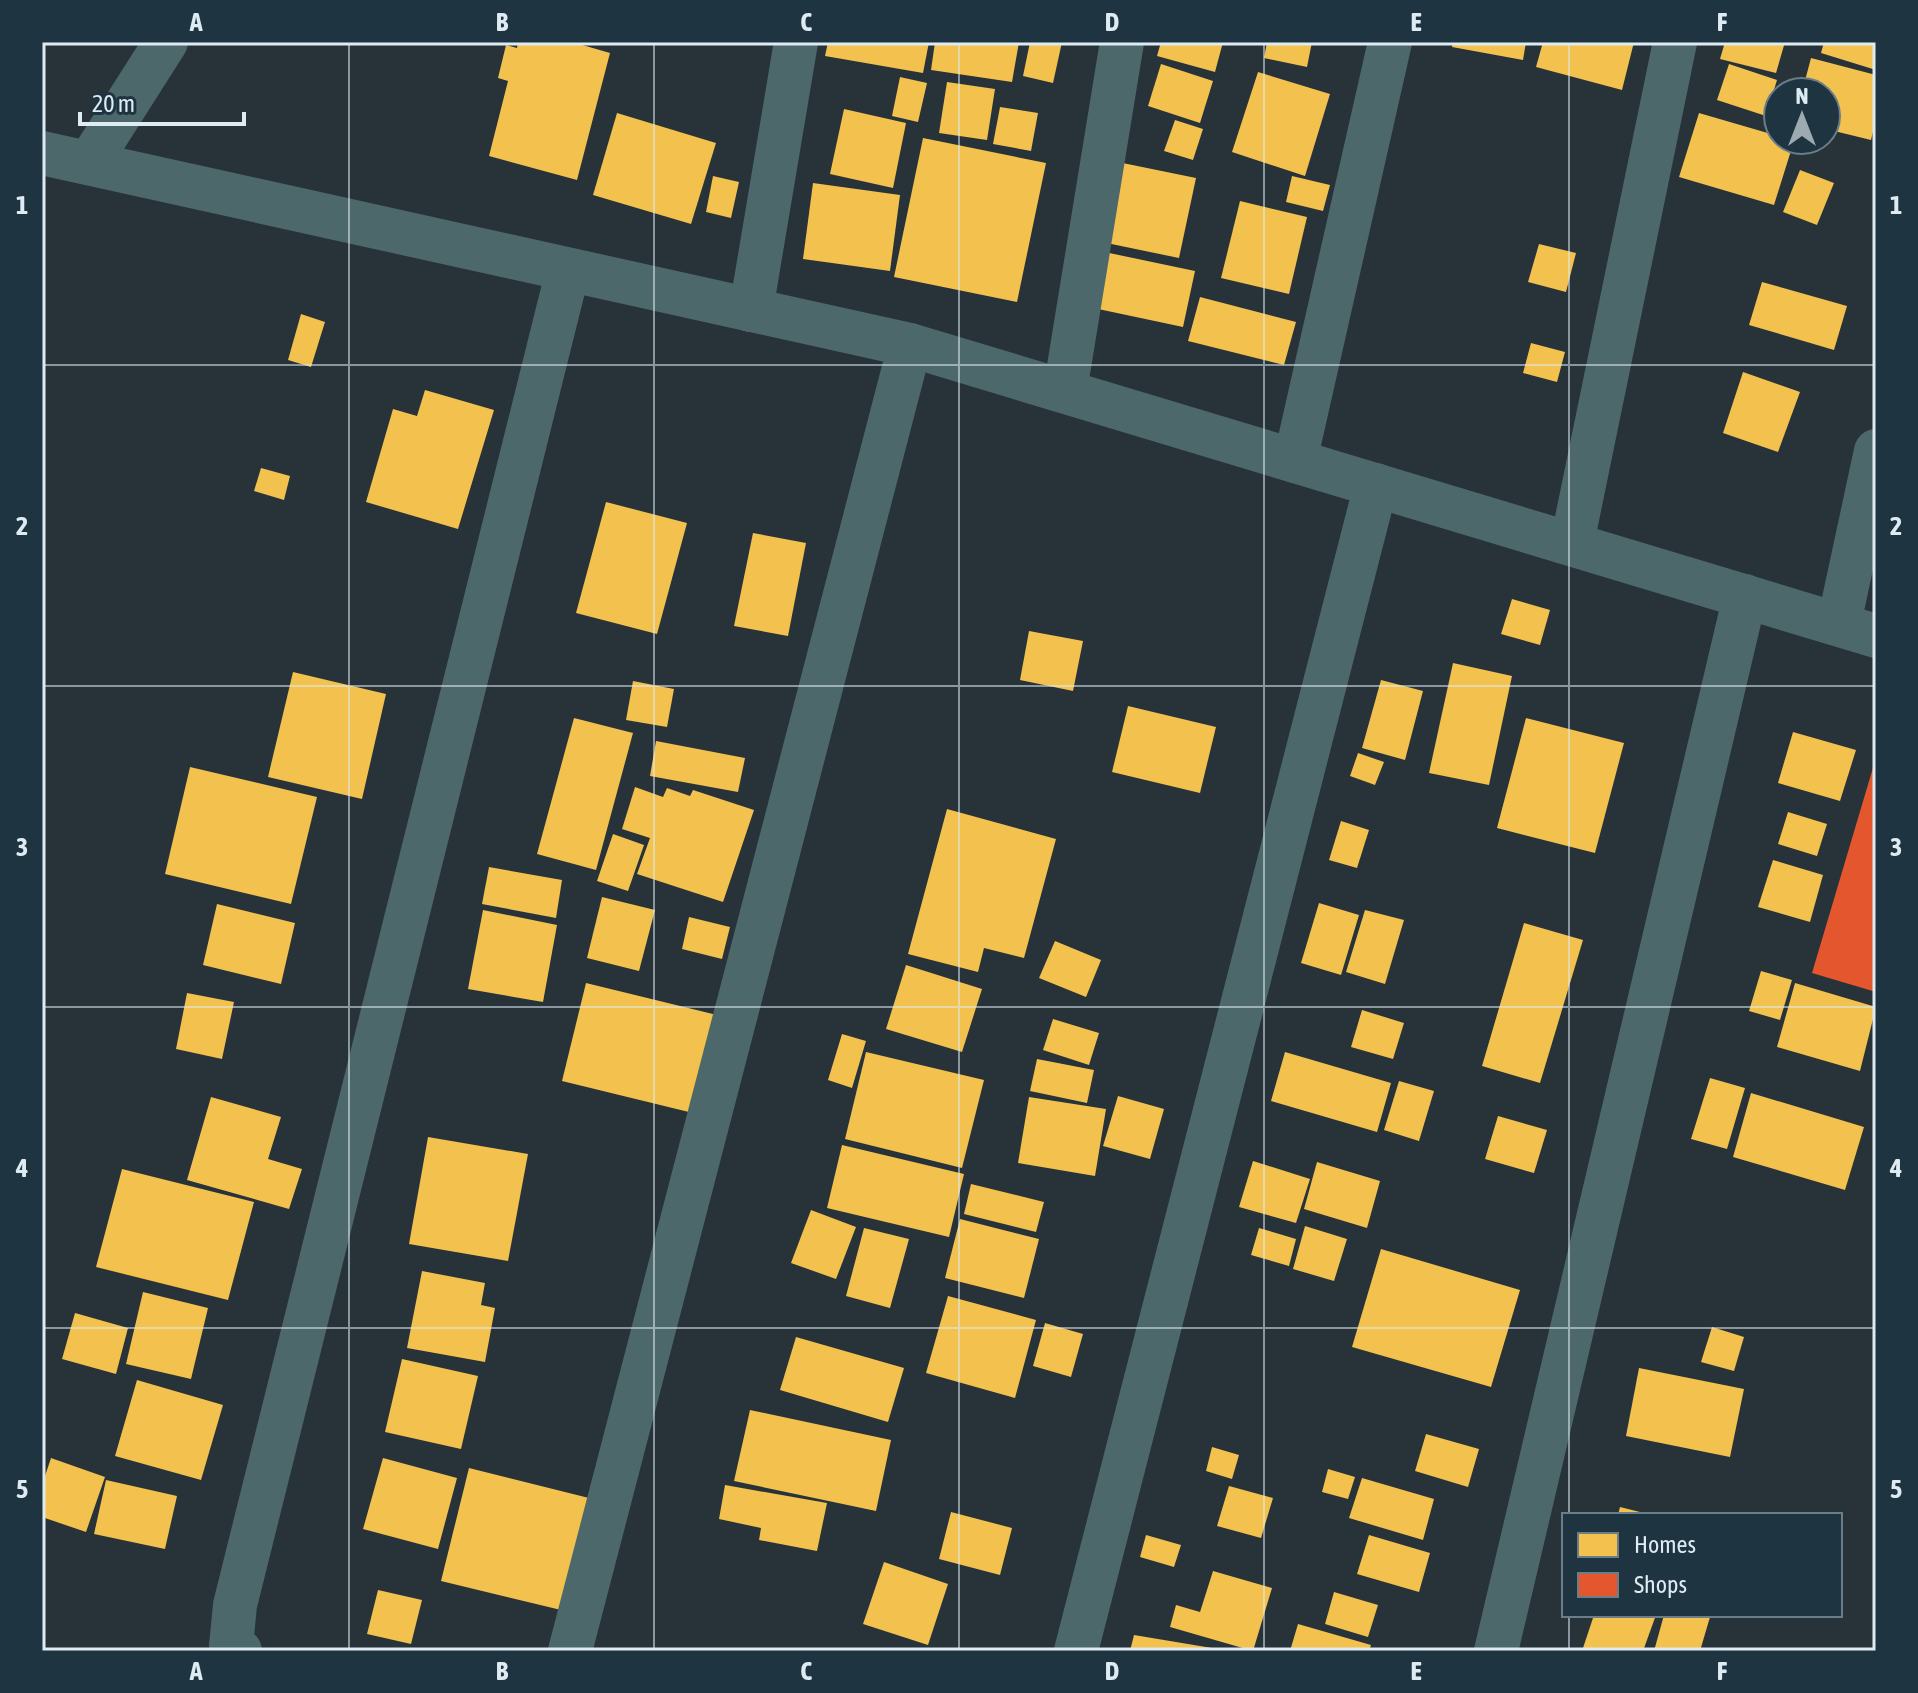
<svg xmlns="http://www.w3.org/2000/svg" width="1918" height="1693" viewBox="0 0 1918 1693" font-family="'Asap Condensed',sans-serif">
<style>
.homes{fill:#f2c14e}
.shops{fill:#e4572e}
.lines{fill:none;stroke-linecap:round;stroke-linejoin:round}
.street{stroke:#4c686b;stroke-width:44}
.grid{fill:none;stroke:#deebf3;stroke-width:2;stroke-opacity:0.55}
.neatline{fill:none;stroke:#deebf3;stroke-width:3}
.grid-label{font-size:26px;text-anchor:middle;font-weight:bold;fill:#deebf3}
</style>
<rect width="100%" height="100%" fill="#273239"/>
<!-- homes -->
<g class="homes">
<path d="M518,42h54l38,11 -33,127 -88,-24 19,-75 -10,-3 8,-33 11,3z"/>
<path d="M828,42h101l-6,31 -98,-17z"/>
<path d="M935,42h84l-7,40 -81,-12z"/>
<path d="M1030,42h32l-9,41 -30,-7z"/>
<path d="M1161,42h62l-8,30 -58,-16z"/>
<path d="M1267,42h45l-5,25 -43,-9z"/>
<path d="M1453,42h73l-3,18 -71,-13z"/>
<path d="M1543,42h91l-12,48 -86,-23z"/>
<path d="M1725,42h60l-9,31 -56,-14z"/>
<path d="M1824,42h52v28l-55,-17z"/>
<path d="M1811,58l65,17v44l-5,21 -45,-11v-37h-24z"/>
<path d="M1161,64l52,17 -13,42 -52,-17z"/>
<path d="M1729,64l48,16 -11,36 -49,-16z"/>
<path d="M1258,72l72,22 -25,82 -73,-24z"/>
<path d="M900,77l27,6 -9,39 -26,-6z"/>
<path d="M947,82l48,7 -8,51 -48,-7z"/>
<path d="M1000,107l38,6 -7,38 -38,-7z"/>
<path d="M844,109l62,14 -13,65 -63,-14z"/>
<path d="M617,113l99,30 -25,81 -98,-29z"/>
<path d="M1699,113l79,23v4l16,1 -20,64 -95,-28z"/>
<path d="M1175,120l28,9 -10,31 -29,-9z"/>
<path d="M923,138l123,25 -29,139 -123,-25z"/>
<path d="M1108,160l88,18 -17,80 -87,-18z"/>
<path d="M1800,170l34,13 -17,42 -34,-13z"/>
<path d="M713,176l26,6 -8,36 -25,-6z"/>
<path d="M1292,176l38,9 -7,26 -37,-9z"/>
<path d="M813,183l87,12 -10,76 -87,-12z"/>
<path d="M1240,201l67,16 -18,77 -68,-16z"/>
<path d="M1539,244l37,9 -10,39 -38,-10z"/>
<path d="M1095,250l100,21 -12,56 -99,-21z"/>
<path d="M1762,282l85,24 -13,44 -85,-25z"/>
<path d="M1200,297l96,25 -12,43 -96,-24z"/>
<path d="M301,314l24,8 -14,45 -23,-7z"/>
<path d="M1531,343l34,9 -8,30 -34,-9z"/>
<path d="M1743,372l57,20 -22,60 -55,-19z"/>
<path d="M425,390l69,20 -36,119 -92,-27 27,-93 24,7z"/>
<path d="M261,468l29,8 -6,24 -30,-9z"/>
<path d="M606,502l81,21 -30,111 -81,-21z"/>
<path d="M753,533l53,10 -18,93 -54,-10z"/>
<path d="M1512,599l38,11 -10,35 -39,-11z"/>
<path d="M1029,631l54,10 -10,50 -53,-11z"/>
<path d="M1453,663l59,13 -23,109 -60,-12z"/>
<path d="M293,672l93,22 -24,105 -94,-22z"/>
<path d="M1381,680l42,11 -18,69 -43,-12z"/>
<path d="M633,681l41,8 -7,38 -41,-7z"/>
<path d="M1128,706l88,21 -16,66 -88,-21z"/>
<path d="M574,718l59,15 -37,137 -59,-16z"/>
<path d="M1526,718l98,25 -29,110 -98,-25z"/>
<path d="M1793,732l63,18 -16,51 -62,-18z"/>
<path d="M656,741l89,17 -7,34 -88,-16z"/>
<path d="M1358,753l26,9 -9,23 -25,-9z"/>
<path d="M190,767l127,30 -26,107 -126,-30z"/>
<path d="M635,787l28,10 4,-9 23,8 3,-6 61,20 -31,92 -86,-28 13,-36 -28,-9z"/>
<path d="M947,809l109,30 -32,119 -40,-10 -6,24 -70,-18z"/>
<path d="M1788,812l39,12 -10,32 -39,-12z"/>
<path d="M1341,821l28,9 -12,38 -28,-8z"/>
<path d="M613,834l31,11 -16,46 -31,-10z"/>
<path d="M1773,860l50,15 -13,47 -52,-15z"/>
<path d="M489,867l73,13 -6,38 -74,-14z"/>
<path d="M602,897l53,13 -16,61 -52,-13z"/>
<path d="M1319,903l40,12 -18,60 -40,-12z"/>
<path d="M217,904l78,19 -14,61 -78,-19z"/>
<path d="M483,910l74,15 -14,77 -75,-13z"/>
<path d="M1365,910l39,10 -19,64 -39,-12z"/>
<path d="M689,917l41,10 -8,32 -40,-10z"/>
<path d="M1524,923l59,17 -43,143 -58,-17z"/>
<path d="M1055,941l46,19 -15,37 -47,-19z"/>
<path d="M906,965l76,24 -20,63 -76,-23z"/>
<path d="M1761,971l31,9 -12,40 -31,-9z"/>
<path d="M586,983l135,33 -24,98 -135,-33z"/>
<path d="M1795,983l81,24 -16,64 -83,-24z"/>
<path d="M187,993l47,9 -12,57 -46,-10z"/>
<path d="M1362,1010l42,13 -11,36 -42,-12z"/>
<path d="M1053,1019l46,14 -10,32 -46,-15z"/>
<path d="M842,1034l24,7 -14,47 -24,-8z"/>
<path d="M866,1052l118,28 -22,88 -117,-29z"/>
<path d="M1285,1052l106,31 -14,49 -106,-31z"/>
<path d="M1037,1059l57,11 -7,33 -57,-12z"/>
<path d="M1710,1078l35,10 -18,61 -36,-10z"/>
<path d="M1399,1081l35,10 -15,50 -35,-11z"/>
<path d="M1751,1093l113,34 -19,63 -112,-33z"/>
<path d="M1118,1096l46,13 -14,50 -47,-13z"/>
<path d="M211,1097l70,20 -13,42 34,10 -13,40 -102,-29z"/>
<path d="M1029,1097l77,12 -11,67 -77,-13z"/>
<path d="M1498,1116l49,14 -13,43 -49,-14z"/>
<path d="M428,1137l100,17 -20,107 -99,-17z"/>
<path d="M842,1145l122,29 -15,63 -122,-29z"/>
<path d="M1253,1161l57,18 -14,44 -57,-16z"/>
<path d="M1317,1162l63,19 -13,47 -63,-19z"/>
<path d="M122,1169l132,33 -26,98 -132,-33z"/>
<path d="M971,1184l73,18 -8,30 -72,-18z"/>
<path d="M811,1210l45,17 -20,52 -45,-16z"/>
<path d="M960,1219l79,20 -15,59 -79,-20z"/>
<path d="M1305,1226l42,13 -13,42 -41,-12z"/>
<path d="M864,1228l45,11 -19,69 -44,-12z"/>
<path d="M1259,1228l37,11 -7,27 -38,-11z"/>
<path d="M1381,1249l139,41 -29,97 -139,-40z"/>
<path d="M422,1271l63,12 -4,22 14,3 -10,54 -78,-14z"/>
<path d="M143,1292l65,16 -17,71 -65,-15z"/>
<path d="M948,1296l88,24 -21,78 -89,-25z"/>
<path d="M75,1313l53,15 -12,46 -54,-15z"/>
<path d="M1045,1323l38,11 -12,43 -38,-11z"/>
<path d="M1712,1327l32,10 -10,34 -33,-9z"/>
<path d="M796,1337l108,31 -16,54 -108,-32z"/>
<path d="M402,1359l76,17 -17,73 -76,-17z"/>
<path d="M1639,1368l105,21 -14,68 -104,-21z"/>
<path d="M137,1380l86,25 -22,75 -86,-24z"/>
<path d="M750,1410l141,30 -15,71 -142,-30z"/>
<path d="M1426,1434l53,15 -11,38 -53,-16z"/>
<path d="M1212,1447l27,8 -7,24 -26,-8z"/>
<path d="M51,1458l54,19 -19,55 -44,-15v-32z"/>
<path d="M383,1458l74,20 -19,71 -75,-20z"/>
<path d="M469,1468l120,30 -28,112 -120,-29z"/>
<path d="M1328,1469l27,8 -7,22 -26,-7z"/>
<path d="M1362,1478l72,21 -11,41 -74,-22z"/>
<path d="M106,1480l71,16 -12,53 -71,-15z"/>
<path d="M725,1485l102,18 -10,48 -58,-11 2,-12 -42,-9z"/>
<path d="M1229,1486l44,12 -12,40 -44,-12z"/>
<path d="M1620,1507l28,7v1h-30z"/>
<path d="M951,1512l61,16 -12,47 -61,-16z"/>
<path d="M1146,1535l35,10 -7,22 -34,-10z"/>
<path d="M1369,1535l61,18 -11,39 -62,-18z"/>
<path d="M884,1562l64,22 -20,61 -65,-21z"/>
<path d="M1213,1571l59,17 -19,63 -83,-24 6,-22 24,7z"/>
<path d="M378,1590l44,10 -11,44 -44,-10z"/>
<path d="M1334,1592l44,13 -10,32 -43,-13z"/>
<path d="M1594,1615h62l-13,36h-61z"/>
<path d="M1664,1615l46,2 -10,34h-46z"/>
<path d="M1298,1624l73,21 -2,6h-79z"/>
<path d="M1134,1635l84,14v2h-88z"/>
</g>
<!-- shops -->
<path class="shops" d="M1875,761h1v231l-64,-19z"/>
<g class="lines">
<!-- street -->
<g class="street">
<path d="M42,153l868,192 966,291"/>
<path d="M89,163l77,-121"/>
<path d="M751,310l45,-268"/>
<path d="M1065,391l57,-349"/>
<path d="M1295,461l95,-419"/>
<path d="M1572,543l103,-501"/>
<path d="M1839,623l37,-172"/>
<path d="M240,1651l-9,-5 4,-41 333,-1335"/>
<path d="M570,1651l340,-1306"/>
<path d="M1076,1651l300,-1166"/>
<path d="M1496,1651l249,-1055"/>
</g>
</g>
<!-- grid -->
<path class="grid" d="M349,42v1609M654,42v1609M959,42v1609M1264,42v1609M1569,42v1473M42,365h1834M42,686h1834M42,1007h1834M42,1328h1834M1569,1615v36"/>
<!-- border -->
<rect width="1918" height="1693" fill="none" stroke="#1f3441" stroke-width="88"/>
<!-- legend -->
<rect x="1562" y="1513" width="280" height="104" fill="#1f3441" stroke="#6b7d88" stroke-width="2"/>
<rect x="1578" y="1533" width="40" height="24" fill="#f2c14e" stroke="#6b7d88" stroke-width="2"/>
<text x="1634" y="1553" font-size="24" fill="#deebf3">Homes</text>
<rect x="1578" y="1573" width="40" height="24" fill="#e4572e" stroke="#6b7d88" stroke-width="2"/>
<text x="1634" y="1593" font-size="24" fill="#deebf3">Shops</text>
<!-- north arrow -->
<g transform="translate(1802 116)"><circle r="38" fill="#1f3441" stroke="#6b7d88" stroke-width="2"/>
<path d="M0-6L14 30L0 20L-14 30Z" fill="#9eaab2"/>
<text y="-12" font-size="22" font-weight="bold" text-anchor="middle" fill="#deebf3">N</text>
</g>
<!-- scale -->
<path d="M80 112v12h164v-12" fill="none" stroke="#deebf3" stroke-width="4"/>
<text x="92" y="112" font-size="24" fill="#deebf3" stroke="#1f3441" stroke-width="6" paint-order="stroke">20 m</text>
<rect x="44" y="44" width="1830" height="1605" class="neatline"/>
<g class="grid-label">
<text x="196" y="31">A</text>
<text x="502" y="31">B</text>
<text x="806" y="31">C</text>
<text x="1112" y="31">D</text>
<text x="1416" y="31">E</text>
<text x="1722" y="31">F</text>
<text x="22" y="214">1</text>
<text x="1896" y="214">1</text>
<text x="22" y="535">2</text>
<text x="1896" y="535">2</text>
<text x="22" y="856">3</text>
<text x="1896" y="856">3</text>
<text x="22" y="1177">4</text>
<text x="1896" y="1177">4</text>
<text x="22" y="1498">5</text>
<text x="1896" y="1498">5</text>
<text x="196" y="1680">A</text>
<text x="502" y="1680">B</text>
<text x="806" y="1680">C</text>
<text x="1112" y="1680">D</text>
<text x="1416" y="1680">E</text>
<text x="1722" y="1680">F</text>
</g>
</svg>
